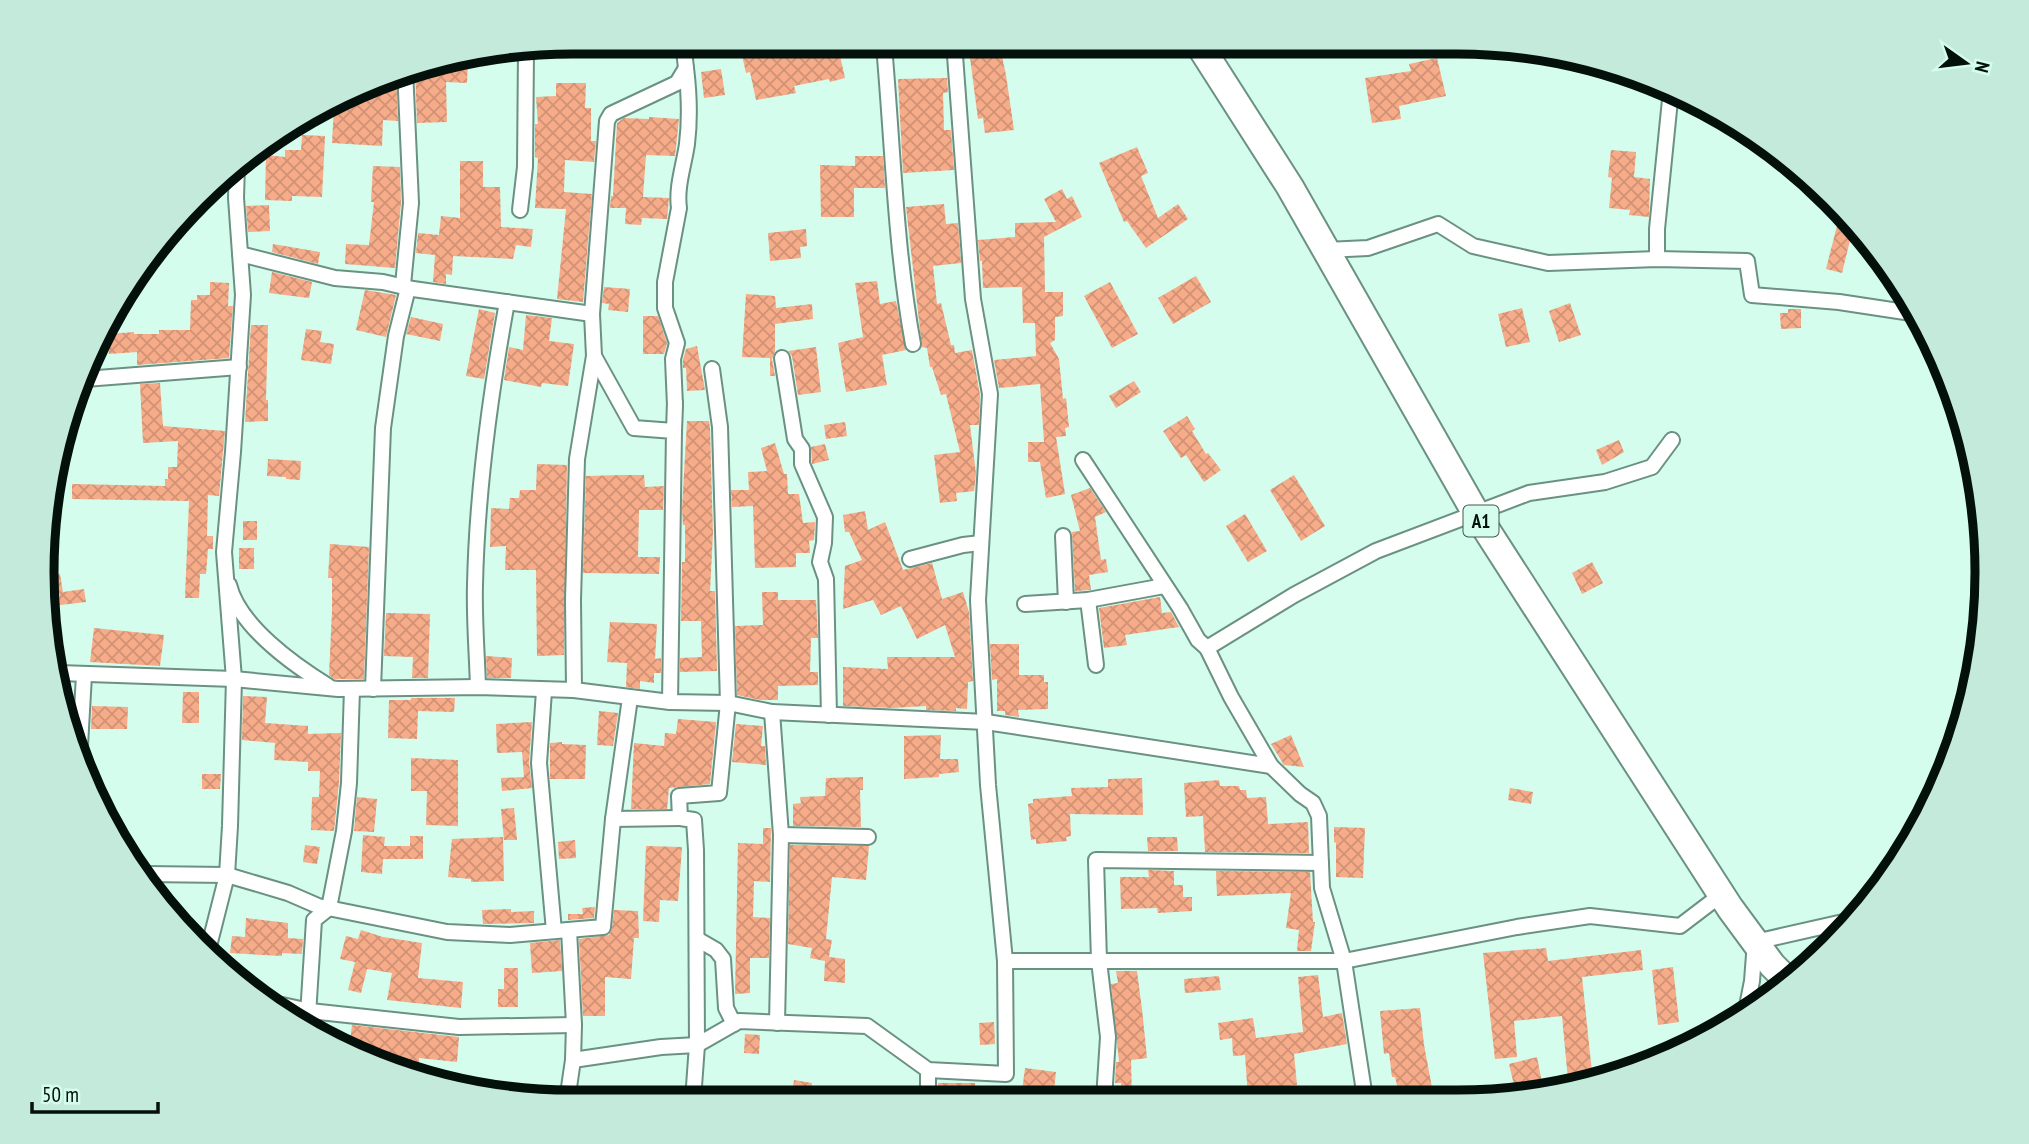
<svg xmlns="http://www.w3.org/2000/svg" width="2029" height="1144" viewBox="0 0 2029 1144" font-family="'PT Sans Narrow',sans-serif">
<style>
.building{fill:url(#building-cross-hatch)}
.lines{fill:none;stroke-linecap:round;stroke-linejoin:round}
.street-casing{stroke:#6b9182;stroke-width:18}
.highway-casing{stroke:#6b9182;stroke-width:30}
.street{stroke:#fff;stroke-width:14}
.highway{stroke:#fff;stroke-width:26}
.labels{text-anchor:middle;stroke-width:6;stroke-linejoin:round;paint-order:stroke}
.shield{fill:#d4fded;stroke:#42574f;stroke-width:2}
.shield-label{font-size:19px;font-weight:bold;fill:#03100b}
.rim{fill:none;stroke:#03100b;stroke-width:9}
</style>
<defs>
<pattern id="building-cross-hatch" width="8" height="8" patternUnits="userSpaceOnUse" patternTransform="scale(1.75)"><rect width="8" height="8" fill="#f6ab89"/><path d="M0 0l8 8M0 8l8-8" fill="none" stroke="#d19275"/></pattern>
</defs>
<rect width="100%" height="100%" fill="#d4fded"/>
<!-- building -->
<g class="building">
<path d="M739,42h17l1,4 15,-4h65l8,36 -15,4 -1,-3 -35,7 2,7 -40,7 -6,-28 -4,1z"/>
<path d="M968,42l31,1 7,32 8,55 -29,3 -2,-15 -5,1z"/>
<path d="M1437,58l9,38 -47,10 2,13 -29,4 -7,-45 46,-7 -2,-7z"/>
<path d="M468,59l-1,24 -21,-1 1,40 -30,1 -2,-55z"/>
<path d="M721,69l4,26 -21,3 -3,-26z"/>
<path d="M396,73l2,48 -15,-1 -1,26 -50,-3 2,-37z"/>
<path d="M947,78l1,14 -5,1 1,37h7l3,40 -51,3 -5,-94z"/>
<path d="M556,83h30l-1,25h6v33h5l-2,21 -29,-2 -1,32 28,2 -9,108 -26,-3 9,-90 -31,-1 3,-50 -3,-1v-33h3l-2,-27 20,-1z"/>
<path d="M649,117l30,2 -4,37 -29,-1 -3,42 26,1 -2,21 -25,-1 -1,7 -16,-1 1,-16h-16l1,-12h2l4,-73 7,-5 25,1z"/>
<path d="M302,135l23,1 -3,61 -30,-1v5l-27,-1 1,-45 19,2v-7h16z"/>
<path d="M1137,147l11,26 -7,3 17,42 20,-14 10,15 -42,29 -19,-27 -3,1 -25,-59z"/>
<path d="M1611,150l25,2 -2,25 16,2 -1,38 -20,-2 1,-5 -21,-2 3,-30 -4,-1z"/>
<path d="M855,156h28l2,32h-31v29h-33l-1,-52 35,1z"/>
<path d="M460,161h23v26h17l1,40 32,2 -2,18 -15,-2 -3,14 -60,-3 -1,19 -6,-1v10l-13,-2 2,-27 -19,-2 2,-20 21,2 2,-19 19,2z"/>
<path d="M373,166l27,1 1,36 -6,65 -50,-4 1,-20 23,1 5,-43h-3z"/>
<path d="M1062,189l5,10 5,-3 10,21 -38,20 1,55h18v24l-8,1v23l-5,3 9,16 4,40 3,-1 3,29 -4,1 1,8 -10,1 9,57 -19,4 -6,-36h-12v-20h16l-4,-58 -41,4 -5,-28 42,-4 -1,-33h-12l-1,-36 -39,1 -1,-27h-2l-2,-21 37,-3v-14l41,-1 -12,-23z"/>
<path d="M944,204l2,20 12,-1 3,40 -28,3 4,38 4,-1 10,42h3l1,8 17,-3 8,45 -1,30h-9l6,49 -2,17 -18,2 1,8 -17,2 -6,-48 26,-3 -14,-58 -5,1 -9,-28h-2l-3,-19 -5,-1 -16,-140z"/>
<path d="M269,205l1,26 -22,1 -2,-26z"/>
<path d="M1841,210l13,14 -12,49 -16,-4z"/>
<path d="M806,229l1,17 -7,1 1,11 -31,3 -2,-28z"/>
<path d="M273,244l47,8 -2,12 -46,-12z"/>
<path d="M272,272l40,10 -3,16 -40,-5z"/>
<path d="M1196,276l15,26 -38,22 -15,-26z"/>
<path d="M877,281l3,23 16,-3 10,49 -24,5 5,30 -41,7 -8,-49 25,-6 -8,-54z"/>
<path d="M210,282l19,1 -1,23h5l-4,52 -92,7v-13l-28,2 -2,-20 27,-2v2h25v-4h31l1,-30h6v-5h13z"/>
<path d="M1110,282l28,52 -26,14 -28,-52z"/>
<path d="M604,287l26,2 -2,23 -20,-2 1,-6 -7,-1z"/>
<path d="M365,290l31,5 -10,42 -30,-7z"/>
<path d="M746,294l29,2 1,12 36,-4 1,15 -38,5v27l-3,8 3,17h-5v-18l-28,-1z"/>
<path d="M1570,303l11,32 -22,7 -10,-31z"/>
<path d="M1522,308l8,34 -24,5 -8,-33z"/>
<path d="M479,309l16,4 -11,66 -18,-3z"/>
<path d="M1788,309h13v19l-20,1 -1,-16h8z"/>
<path d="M526,315l26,3 -3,23 25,3 -6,42 -26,-3 -1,4 -37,-7 5,-33 14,3z"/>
<path d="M643,316h15l9,27 -3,11h-21z"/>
<path d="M411,317l32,7 -3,17 -34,-7z"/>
<path d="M251,325h17l-2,75h2v21l-23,1z"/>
<path d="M306,329l16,2 -2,11 14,2 -3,20 -30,-4z"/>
<path d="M697,346l8,44 -18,1 -1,-23h-3v-8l3,-11z"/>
<path d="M816,347l5,45 -23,3 -6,-39 -4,-5z"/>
<path d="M1134,381l7,11 -25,16 -7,-12z"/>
<path d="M160,383l3,43 62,5 -6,65 -11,-1 -1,41h6v13h-5l-2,25h-6l-1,24h-14l4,-97 -117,-2v-15l93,2v-7h3v-12h9l1,-26 -35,2 -3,-59z"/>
<path d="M1187,416l8,13 -3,2 14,23 2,-1 13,17 -17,12 -18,-27 -5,3 -18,-27z"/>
<path d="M687,421h22l1,7 3,105 -3,58h5l2,80 -37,1v-14l22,-1 -1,-36h-20l1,-59h3v-37h-2l-1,-16z"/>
<path d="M845,422l2,14 -21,3 -2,-14z"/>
<path d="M1619,440l5,12 -22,13 -6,-15z"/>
<path d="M775,443l9,31h3l1,20h11l4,29 12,-1 -1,18 -5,1 1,12h-14v14l-41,1 -2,-62 -21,1 -1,-17h18l-1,-18 19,-1 -6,-23z"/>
<path d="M825,444l4,16 -17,4 -1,-17z"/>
<path d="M268,459l33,2 -1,19 -14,-1v-2l-19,-1z"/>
<path d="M537,464l30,1 -3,190 -27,1 -1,-86h-31l1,-24 -16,1 1,-39 18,1 1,-11h9l1,-8h16z"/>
<path d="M623,475h21l1,12 19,-1 -1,24h-24l-1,47h22l-1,17 -76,-1 3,-97z"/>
<path d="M1294,475l31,51 -24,15 -31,-51z"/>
<path d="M1090,488l16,24 -11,5 6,43 5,-1 2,13 -19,3 2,15 -16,1 -3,-59 8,-1 -9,-36z"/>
<path d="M865,511l3,19 17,-8 18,48 29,-7 10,36 21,-7 6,20 4,69 -5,1 -1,27 -11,-1v3l-30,-1v-4l-33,2 -50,-2v-39l45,2 -1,-12h68l-10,-32 -28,14 -16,-33 -20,9 -8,-15 -30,9 2,-43 17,-6 -13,-28h-4l-2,-17z"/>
<path d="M1245,514l22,37 -19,11 -22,-36z"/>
<rect x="243" y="521" width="14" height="19"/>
<path d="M330,544l39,3 -5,132h-30l-5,-4 3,-64v-33h-4z"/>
<rect x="239" y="548" width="15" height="21"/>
<path d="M1592,562l11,21 -21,11 -10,-21z"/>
<path d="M60,574l3,18 21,-3 2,13 -43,5 3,-32z"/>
<path d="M762,592h16v8h38l2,38h-7l-1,34h8v13l-40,1v14h-18l-23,-5 -2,-69 28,-1z"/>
<path d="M1160,597l2,16 9,-1 8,15 -54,8 2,10 -23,3 -5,-40z"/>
<path d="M386,613l44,1 -2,64h-16l1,-21 -29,-1z"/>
<path d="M610,622l47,2 -2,35 6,-1v15h-7v10l-14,-2v8l-14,-2 1,-24 -20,-1z"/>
<path d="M94,628l70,7 -4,31 -70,-4z"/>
<path d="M990,644h29v31h25v7h4v27l-30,1 1,7 -14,-2v-4h-8v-32l-5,1z"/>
<path d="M486,656l26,2 -1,20h-24z"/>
<path d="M183,692h16v31h-17z"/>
<path d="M243,696l24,1 -2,26 43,3v8l33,-1 -2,49 -5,49 -23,-1 1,-33h7l1,-26h-12v-9l-34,-2 1,-17 -33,-3z"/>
<path d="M411,698h44l-1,14 -36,-1 -1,28 -29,-1 1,-38h22z"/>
<path d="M92,706l36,1 -1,22h-36z"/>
<path d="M599,711l19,2 -5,33 -16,-1z"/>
<path d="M678,719l38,3 -6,62 -41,4 -2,21h-36l3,-66 30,3 1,-13 11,1z"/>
<path d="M532,722l-3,40 3,26 -30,3 -1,-13 23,-1 -2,-25 -25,1 -1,-29z"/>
<path d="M736,724l27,2 -2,20h4l1,19 -34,-3z"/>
<path d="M941,735l-1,24h18l1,13 -20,2v3l-35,2v-43z"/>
<path d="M1291,735l13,32 -20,-2 -13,-21z"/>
<path d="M562,742v2l24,1 -1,34h-35v-36z"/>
<path d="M411,758l47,2v66l-32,-1 1,-34h-16z"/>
<path d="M202,774h19l-1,15h-18z"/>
<path d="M863,777v13h-3l1,37 -68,-1v-22l8,-1 -1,-6 25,-1 1,-18z"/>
<path d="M1142,778l1,37 -73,-1 1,22 -5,1 1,4 -31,3v-5l-5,1 -3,-36 5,-1v-4l39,-3 -1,-8 37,-1v-8z"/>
<path d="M1219,780l1,6h19l1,4h6l1,8 19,-1 2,27 40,-2 1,31 -104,-1 -2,-36 -17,1 -2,-34z"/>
<path d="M1510,788l23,4 -2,12 -23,-4z"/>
<path d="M357,797l20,2 -3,33 -20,-1z"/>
<path d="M514,808l3,32h-13l-3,-31z"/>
<path d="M1334,827l31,1 -2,50 -27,-1v-34l-2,-1z"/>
<path d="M763,828h8l-1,54 -16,-1 -1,36 17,1 -1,40h-19v35l-15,1 3,-151 25,1z"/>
<path d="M363,835l22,2 -1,9h26v-10h13v23h-40l-1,15 -21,-2z"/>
<path d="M503,837l1,44 -33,1v-3l-23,-2 4,-38z"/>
<path d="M1147,837h30l1,14h-30z"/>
<path d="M575,840l1,18 -17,1 -1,-17z"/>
<path d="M305,845l15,2 -3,17 -14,-2z"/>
<path d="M790,845l79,1 -3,34 -34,-3 -6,62 6,1 -3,17 16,2v24l-21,-2 1,-20 -15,-3 2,-10 -24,-4z"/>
<path d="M646,846l36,1 -4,54 -18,-1 -1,22 -16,-1z"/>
<path d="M1148,870l26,1v14h9v12h9v14l-34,2 -1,-5 -36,1 -1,-32h29z"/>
<path d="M1216,871l94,1 3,50h2l-4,29h-14l2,-21 -13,-2 5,-35 -74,3z"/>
<path d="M595,907l-1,11 -26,2v-6h15l-1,-6z"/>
<path d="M511,909v3l23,-1v12l-51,1 -1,-14z"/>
<path d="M614,910l24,1 1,27h-5l-3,41 -26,-2v39h-22l-4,-77 30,-4 3,-7z"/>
<path d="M246,918l42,5v15l15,1 -1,15 -20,-1v3l-52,-3 2,-17 13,1z"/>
<path d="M361,930l22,7 39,6 -4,35 45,4 -2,26 -74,-8 5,-27 -25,-4 -6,24 -13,-3 7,-28 -15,-3 6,-23 12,3z"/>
<path d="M560,940l2,31 -30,2 -2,-30z"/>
<path d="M1546,948l2,13 93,-11 2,20 -61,7 11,105 -21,5v-7h-4l-6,-64 -48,5 3,36 -22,2 -12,-106z"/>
<path d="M1673,967l6,55 -21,3 -6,-55z"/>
<path d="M504,968h14v39h-20v-18h6z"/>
<path d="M1116,971h21l5,38 5,49 -16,2 1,36h-10l-1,-13h-6l1,-21h3l-8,-78 7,-1z"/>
<path d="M1318,975l5,42 19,-4 5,31 -53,10 3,31 -19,2v11h-30l-3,-43 -12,1 -1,-18 -12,2 -2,-17 35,-5 3,20 47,-6 -5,-55z"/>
<path d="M1219,976l2,14 -36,3 -1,-14z"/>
<path d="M1420,1008l4,37 10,53h-34l-5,-21h-3l-3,-24 -5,1 -4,-43z"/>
<path d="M994,1022l1,22 -15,1 -1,-22z"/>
<path d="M352,1025l107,12 -2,25 -38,-4v4l-44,-3 -26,-11z"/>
<path d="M745,1034l15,1 -1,19 -15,-1z"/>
<path d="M1537,1057l7,36 -27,5 -8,-34z"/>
<path d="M1025,1068l31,4 -3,27h-32z"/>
<path d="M794,1080l18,3 -2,17h-19z"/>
<path d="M938,1083h37l1,16 -38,1z"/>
</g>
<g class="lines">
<!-- street casing -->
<g class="street-casing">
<g id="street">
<path d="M900,42l-16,4c9,100 11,200 29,298"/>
<path d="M520,210l5,-43 1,-117"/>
<path d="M1326,250l42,-2 70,-24 35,22 75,17 109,-4 90,2 5,34 87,7 79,12"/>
<path d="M240,254l95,24 48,4 30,7 179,25"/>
<path d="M1657,259v-30l14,-139"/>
<path d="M594,356l40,72 40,3 -4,271"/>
<path d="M782,358l13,81 7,10v15l23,53 -1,26 -4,19 6,17 3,136"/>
<path d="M85,379l154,-12"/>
<path d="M675,401l-1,30 1,-25 -2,-47 4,-16 -12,-35v-26l14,-74c-3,-21 5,-43 8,-64 3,-25 2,-52 -1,-76"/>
<path d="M1083,460l97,148 18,32 9,8 24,49 40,69 29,28 13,9 6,13 3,72 22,73 21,137"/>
<path d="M1063,536l3,66"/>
<path d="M910,559l53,-14 18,-2"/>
<path d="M229,585c10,41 65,80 99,101"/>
<path d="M1088,600l8,65"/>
<path d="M1025,604l63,-4 76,-14"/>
<path d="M1207,648l87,-53 82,-44 153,-58 76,-11 47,-15 20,-27"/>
<path d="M59,673l175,6 104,10 140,-2 96,3 96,12 58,1 44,9 214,10 285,44"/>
<path d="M478,687c-1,-34 -4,-68 -3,-102 2,-95 15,-190 32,-283"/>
<path d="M373,689l10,-261 13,-92 11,-44 -4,-7 8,-82 -6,-134"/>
<path d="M574,690l-1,-90 4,-141 17,-103 -2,-42 15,-193 4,-7 66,-31 9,-15 -3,-26"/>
<path d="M544,691l-5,72 15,168"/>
<path d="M772,712l9,123 -4,188"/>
<path d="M79,763l5,-88"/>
<path d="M613,819l67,-1"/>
<path d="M781,835l87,2"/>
<path d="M144,874l83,1 61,18 30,13 129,26 63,3 93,-8 10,-108 17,-121"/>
<path d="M569,930l5,95 -1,35"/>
<path d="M697,939l19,11 7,9 3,49 8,16"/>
<path d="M208,950l19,-75 3,-49 4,-147 -10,-127 9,-100 10,-157 -7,-97 1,-33"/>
<path d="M1005,961h339l173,-34 73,-11 90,10 42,-32"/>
<path d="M273,1003l37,8 149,16 115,-2"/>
<path d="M1745,1016l7,-35 3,-39 97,-22"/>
<path d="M307,1031l7,-111 15,-12 15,-77 5,-48 3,-94"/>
<path d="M1104,1099l4,-62 -9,-76 -3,-101 225,3"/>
<path d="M693,1100l4,-55 -1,-195 -2,-30 -14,-2 -1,-22 40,-3 9,-90 -8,-276 -8,-58"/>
<path d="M928,1100v-30"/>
<path d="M567,1101l6,-41 88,-13 36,-2 42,-24 128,5 61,44 78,4 -1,-113 -17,-176 -10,-185 12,-206 -17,-95 -19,-257"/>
</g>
</g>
<!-- highway casing -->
<g class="highway-casing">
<path id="highway" d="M1198,43l92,144 185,325 255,396 42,57 17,17"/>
</g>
<!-- street -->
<use href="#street" class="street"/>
<!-- highway -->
<use href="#highway" class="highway"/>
</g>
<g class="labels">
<!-- shield labels -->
<rect class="shield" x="1463.5" y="505.5" width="35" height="31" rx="5"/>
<g class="shield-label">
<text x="1481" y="528">A1</text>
</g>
</g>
<!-- crop -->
<path d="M0 0H2029V1144H0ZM572 54H1457A518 518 0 0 1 1975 572V572A518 518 0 0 1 1457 1090H572A518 518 0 0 1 54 572V572A518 518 0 0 1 572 54Z" fill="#c3eadb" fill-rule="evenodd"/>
<path class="rim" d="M572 54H1457A518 518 0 0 1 1975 572V572A518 518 0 0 1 1457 1090H572A518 518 0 0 1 54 572V572A518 518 0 0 1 572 54Z"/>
<!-- north arrow -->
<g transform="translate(1966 63) rotate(104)" stroke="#d4fded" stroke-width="5" paint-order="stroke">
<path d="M0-5L12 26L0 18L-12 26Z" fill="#03100b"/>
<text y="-10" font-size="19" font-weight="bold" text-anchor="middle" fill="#03100b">N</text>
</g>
<!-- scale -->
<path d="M32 1102v10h126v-10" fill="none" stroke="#03100b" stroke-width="3.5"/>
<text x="42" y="1102" font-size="21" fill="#03100b" stroke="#d4fded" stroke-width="5" paint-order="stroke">50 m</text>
</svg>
